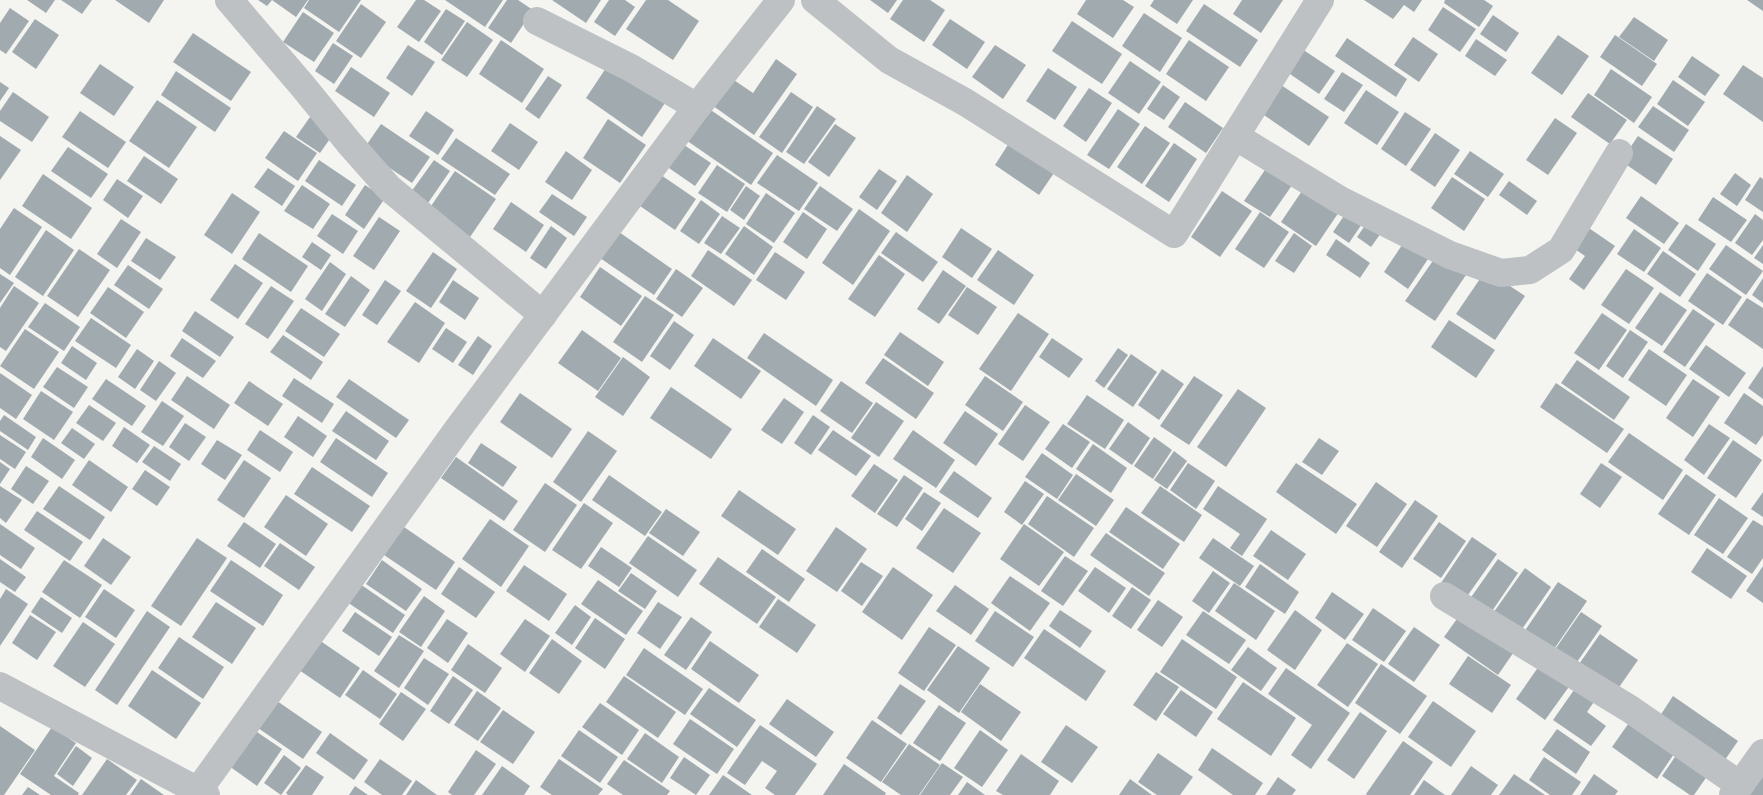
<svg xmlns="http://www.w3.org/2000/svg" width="1763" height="795" viewBox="0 0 1763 795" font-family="Karla,sans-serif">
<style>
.building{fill:#a1abaf}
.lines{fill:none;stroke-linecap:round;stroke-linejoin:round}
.minor{stroke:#bdc1c4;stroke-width:28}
</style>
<rect width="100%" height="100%" fill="#f4f4f0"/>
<!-- building -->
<g class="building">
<path d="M27,0h28l-9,13z"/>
<path d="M61,0h31l-10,14z"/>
<path d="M115,0h49l-15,23z"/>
<path d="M258,0h50l-12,17 -24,-17 -5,6z"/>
<path d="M309,0h52l-22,32 -35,-24z"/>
<path d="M416,0h8l17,11 -22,31 -22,-15z"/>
<path d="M445,0h58l-18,27z"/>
<path d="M507,0h11l15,10 -22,33 -23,-15z"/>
<path d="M552,0h49l-15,23z"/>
<path d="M609,0h16l10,7 -20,29 -21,-14z"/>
<path d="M646,0h22l31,21 -26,39 -47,-31z"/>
<path d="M870,0h27l-9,13z"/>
<path d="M903,0h27l15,10 -21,32 -34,-23z"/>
<path d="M1086,0h37l11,7 -21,31 -36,-24z"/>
<path d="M1154,0h39l-16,24 -27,-18z"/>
<path d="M1242,0h41l-22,33 -28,-19z"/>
<path d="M1364,0h58l-8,12 -10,-7 -11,14z"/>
<path d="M1445,0h39l9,6 -14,21 -35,-24z"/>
<path d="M1747,0h16v11z"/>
<path d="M361,4l25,18 -25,36 -25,-17z"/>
<path d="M1204,4l54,36 -18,27 -54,-36z"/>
<path d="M1443,7l33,22 -16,23 -32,-22z"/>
<path d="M10,8l19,13 -23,33 -6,-4v-27z"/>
<path d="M446,9l19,12 -23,34 -18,-13z"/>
<path d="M303,12l31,21 -20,29 -31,-20z"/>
<path d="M1144,13l38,25 -22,34 -38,-26z"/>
<path d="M1493,15l26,18 -13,19 -26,-18z"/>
<path d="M1634,17l34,23 -14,21 -35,-24z"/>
<path d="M35,19l24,16 -23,34 -24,-17z"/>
<path d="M950,19l35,23 -18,27 -35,-24z"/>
<path d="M1072,21l50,33 -20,30 -50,-33z"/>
<path d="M467,22l26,18 -26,37 -26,-17z"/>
<path d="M193,33l58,39 -20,29 -58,-39z"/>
<path d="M1558,35l31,21 -27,39 -31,-22z"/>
<path d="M1615,35l42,29 -15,22 -42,-29z"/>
<path d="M1413,37l25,17 -19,28 -25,-17z"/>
<path d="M1347,38l60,41 -11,18 -61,-41z"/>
<path d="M1476,39l31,21 -12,16 -30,-20z"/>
<path d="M501,40l43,29 -22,34 -43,-29z"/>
<path d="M1189,40l40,27 -23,34 -40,-27z"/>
<path d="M333,43l20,13 -19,28 -19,-13z"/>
<path d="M408,45l27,17 -23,34 -26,-18z"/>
<path d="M995,45l31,20 -23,34 -31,-22z"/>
<path d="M1302,49l33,22 -16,23 -32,-22z"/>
<path d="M1692,56l28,19 -15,21 -27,-19z"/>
<path d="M776,59l21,15 -43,61 -45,-32 19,-27 25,17z"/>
<path d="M1130,61l31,21 -22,32 -31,-21z"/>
<path d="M610,62l57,38 -25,37 -56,-39z"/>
<path d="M100,64l34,23 -20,29 -34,-23z"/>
<path d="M1743,65l20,13v44l-40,-28z"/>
<path d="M351,67l39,26 -16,24 -39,-26z"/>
<path d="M1048,68l29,19 -22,33 -29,-19z"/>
<path d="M1611,69l41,28 -18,26 -40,-28z"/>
<path d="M176,71l55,37 -16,24 -54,-37z"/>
<path d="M1342,72l21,13 -19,27 -20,-13z"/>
<path d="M548,76l14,9 -23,34 -14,-10z"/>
<path d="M1673,80l32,22 -17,24 -31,-22z"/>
<path d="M0,82l9,6 -9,13z"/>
<path d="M1278,83l51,34 -20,29 -51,-35z"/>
<path d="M1163,85l17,12 -16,23 -17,-11z"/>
<path d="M1089,88l23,15 -26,39 -23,-16z"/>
<path d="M1366,90l33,22 -22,33 -33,-22z"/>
<path d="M13,92l36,25 -17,25 -32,-21v-10z"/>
<path d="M791,92l22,15 -31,46 -23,-16z"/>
<path d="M1588,93l39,27 -17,24 -39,-27z"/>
<path d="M157,100l40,27 -28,41 -40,-27z"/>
<path d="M1185,102l38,26 -17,25 -38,-26z"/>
<path d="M705,106l68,47 -22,32 -68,-47z"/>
<path d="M817,106l19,13 -32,45 -18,-12z"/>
<path d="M1653,106l36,24 -15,22 -36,-25z"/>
<path d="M1118,109l22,15 -31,45 -22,-14z"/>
<path d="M80,111l46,31 -18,26 -46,-31z"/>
<path d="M426,111l28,19 -16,25 -29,-19z"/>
<path d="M1405,112l26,17 -25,37 -25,-17z"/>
<path d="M310,117l24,16 -14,20 -24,-16z"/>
<path d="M1555,118l22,15 -29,42 -22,-15z"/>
<path d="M608,119l38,26 -26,38 -37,-25z"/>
<path d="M510,123l28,19 -19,28 -28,-19z"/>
<path d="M381,124l49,33 -18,26 -49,-33z"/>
<path d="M835,124l21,14 -27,39 -21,-15z"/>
<path d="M1145,126l25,17 -28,41 -25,-17z"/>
<path d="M284,131l33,22 -19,28 -33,-23z"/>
<path d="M1435,133l25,17 -25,37 -25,-17z"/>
<path d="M0,136l21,14 -21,30z"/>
<path d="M1638,136l35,23 -17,26 -35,-24z"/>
<path d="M456,138l54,36 -15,21 -54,-36z"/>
<path d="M1011,140l45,30 -17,25 -44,-30z"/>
<path d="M681,143l30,20 -16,23 -29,-20z"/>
<path d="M1174,143l23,16 -28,43 -24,-16z"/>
<path d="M68,147l40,27 -17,24 -40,-27z"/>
<path d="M566,151l26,19 -20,30 -27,-18z"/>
<path d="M1470,151l34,23 -16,23 -34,-23z"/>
<path d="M777,155l41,28 -19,28 -42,-28z"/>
<path d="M144,156l34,23 -17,25 -34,-23z"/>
<path d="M319,160l37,25 -14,21 -37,-25z"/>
<path d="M434,160l16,11 -22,32 -17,-11z"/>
<path d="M1271,161l26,17 -27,39 -26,-16z"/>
<path d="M717,165l28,19 -18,28 -29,-19z"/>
<path d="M268,168l27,18 -13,20 -28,-19z"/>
<path d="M879,169l18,12 -20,29 -18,-13z"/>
<path d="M455,171l41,28 -26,38 -41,-28z"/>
<path d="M1735,173l16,12 -14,21 -17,-12z"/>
<path d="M43,174l49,34 -21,31 -49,-33z"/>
<path d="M661,175l35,24 -21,31 -35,-24z"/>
<path d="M907,175l26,19 -26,38 -26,-19z"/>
<path d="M1452,177l33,22 -21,32 -33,-23z"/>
<path d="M1760,177l3,2v33l-18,-12z"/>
<path d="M117,179l26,17 -15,22 -25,-18z"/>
<path d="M1509,181l28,20 -10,14 -28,-20z"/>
<path d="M1308,182l35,24 -27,40 -35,-24z"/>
<path d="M302,185l28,19 -17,25 -29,-18z"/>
<path d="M365,185l20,13 -21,31 -19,-14z"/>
<path d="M746,186l14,10 -16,24 -14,-10z"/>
<path d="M820,186l33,23 -16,22 -33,-22z"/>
<path d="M1222,191l30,20 -32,46 -29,-20z"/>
<path d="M232,193l28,19 -28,42 -28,-19z"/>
<path d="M766,193l29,20 -21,30 -28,-19z"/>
<path d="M552,194l35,23 -13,19 -35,-24z"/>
<path d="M1641,196l38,27 -15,21 -38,-26z"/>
<path d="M1713,197l34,23 -16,22 -33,-22z"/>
<path d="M701,200l19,14 -21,30 -19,-13z"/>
<path d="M511,202l33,23 -18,27 -33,-23z"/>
<path d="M1350,207l16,11 -17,25 -16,-11z"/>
<path d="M14,208l28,19 -32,48 -10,-7v-39z"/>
<path d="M859,209l31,22 -37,54 -31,-22z"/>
<path d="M803,212l24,17 -20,30 -24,-17z"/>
<path d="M1260,212l29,20 -25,36 -29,-19z"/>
<path d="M332,214l26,17 -15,23 -26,-18z"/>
<path d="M1755,214l8,6v20l-11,15 -17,-12z"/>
<path d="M722,216l18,12 -19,26 -17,-11z"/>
<path d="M379,217l21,14 -26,39 -21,-14z"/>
<path d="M1371,217l15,9 -15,21 -14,-10z"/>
<path d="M121,219l20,13 -24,36 -20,-14z"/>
<path d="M1583,224l32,22 -31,44 -15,-11 16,-23 -16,-11z"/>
<path d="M1686,224l30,20 -18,27 -30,-21z"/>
<path d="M551,226l16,12 -21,31 -16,-11z"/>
<path d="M744,226l29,21 -19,28 -29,-21z"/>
<path d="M961,228l31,21 -20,29 -30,-21z"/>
<path d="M1634,229l27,19 -17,24 -27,-18z"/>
<path d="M46,230l28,20 -31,46 -28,-19z"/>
<path d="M619,232l53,37 -18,26 -54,-37z"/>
<path d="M896,232l42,30 -15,20 -42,-29z"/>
<path d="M259,233l49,33 -17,26 -49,-33z"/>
<path d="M1294,233l18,13 -18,27 -19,-12z"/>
<path d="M1408,236l24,17 -24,36 -24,-17z"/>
<path d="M146,238l30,19 -16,23 -29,-19z"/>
<path d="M1336,239l34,24 -10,15 -34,-23z"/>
<path d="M312,242l19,13 -10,15 -19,-13z"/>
<path d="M1726,245l37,26 -17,24 -37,-26z"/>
<path d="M1763,245v19l-9,-6z"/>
<path d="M79,249l31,21 -32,47 -31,-21z"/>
<path d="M708,250l44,30 -18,26 -43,-30z"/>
<path d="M998,250l36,25 -20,30 -37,-25z"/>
<path d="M1663,251l33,23 -16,23 -33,-23z"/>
<path d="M433,252l24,17 -26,39 -25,-17z"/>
<path d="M775,252l30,20 -19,28 -30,-20z"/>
<path d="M1439,252l29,20 -33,49 -30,-20z"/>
<path d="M879,255l26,19 -30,43 -27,-18z"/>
<path d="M330,262l16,12 -24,37 -17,-12z"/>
<path d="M235,264l28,19 -25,36 -28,-19z"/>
<path d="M128,265l35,24 -14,20 -35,-24z"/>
<path d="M600,267l42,29 -21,30 -41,-29z"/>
<path d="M676,269l27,19 -21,29 -26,-18z"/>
<path d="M1626,269l28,19 -25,36 -28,-19z"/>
<path d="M943,270l23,16 -27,38 -22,-15z"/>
<path d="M1486,270l39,26 -30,44 -39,-26z"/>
<path d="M1707,273l35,24 -19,28 -35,-24z"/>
<path d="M0,274l14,9 -14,20z"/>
<path d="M351,276l19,14 -25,37 -20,-13z"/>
<path d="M1763,278v25l-11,-8z"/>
<path d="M385,280l16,11 -24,34 -15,-10z"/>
<path d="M453,280l26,18 -14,22 -26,-18z"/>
<path d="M14,286l25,17 -33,48 -6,-4v-39z"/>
<path d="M271,286l23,15 -26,38 -23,-15z"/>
<path d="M108,287l36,25 -18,26 -36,-25z"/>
<path d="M967,287l30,20 -19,28 -30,-20z"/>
<path d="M1660,292l27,18 -25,36 -27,-18z"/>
<path d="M645,296l29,19 -32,47 -29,-20z"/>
<path d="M1747,298l16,10v41l-35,-24z"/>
<path d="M415,302l30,21 -26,40 -32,-21z"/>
<path d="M45,303l35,24 -16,24 -36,-24z"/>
<path d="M301,308l39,26 -16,23 -39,-26z"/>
<path d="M1693,309l22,15 -30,43 -22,-15z"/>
<path d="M195,311l39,26 -14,20 -38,-26z"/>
<path d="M1018,313l31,21 -38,57 -32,-22z"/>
<path d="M1602,313l25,17 -28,40 -25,-17z"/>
<path d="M91,318l40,27 -15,23 -41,-27z"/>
<path d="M1449,320l46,30 -19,28 -45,-31z"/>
<path d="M674,321l20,14 -24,35 -20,-14z"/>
<path d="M446,328l21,14 -14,21 -21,-14z"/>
<path d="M25,329l34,23 -25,37 -34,-23z"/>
<path d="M582,330l39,28 -23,33 -40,-28z"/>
<path d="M1630,330l18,12 -25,36 -17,-12z"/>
<path d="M900,332l44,30 -16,24 -44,-31z"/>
<path d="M764,333l69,47 -17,26 -69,-48z"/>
<path d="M283,335l40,27 -12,18 -41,-28z"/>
<path d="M478,336l14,10 -19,29 -15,-10z"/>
<path d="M182,338l34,23 -13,17 -33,-22z"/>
<path d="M713,338l48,33 -20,28 -47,-33z"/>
<path d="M1052,338l31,21 -14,19 -30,-21z"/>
<path d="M1706,345l40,28 -17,24 -40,-28z"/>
<path d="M72,346l25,17 -11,17 -25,-17z"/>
<path d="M1118,348l10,7 -24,33 -9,-7z"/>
<path d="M137,349l17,12 -19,28 -17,-12z"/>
<path d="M1649,349l38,26 -21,31 -38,-26z"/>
<path d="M1131,354l26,18 -24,35 -26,-18z"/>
<path d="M623,357l27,20 -27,39 -28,-19z"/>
<path d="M883,358l51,35 -18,26 -51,-36z"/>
<path d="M1577,360l53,37 -16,23 -53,-37z"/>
<path d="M159,361l17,12 -20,28 -16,-11z"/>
<path d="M1763,366v33l-15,-11z"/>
<path d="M57,367l31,20 -14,21 -31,-21z"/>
<path d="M1162,369l22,15 -25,36 -21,-15z"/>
<path d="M0,373l32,22 -16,24 -16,-11z"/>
<path d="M187,376l43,29 -16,24 -43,-29z"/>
<path d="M985,376l38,26 -20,29 -38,-26z"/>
<path d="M1194,376l29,19 -34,50 -29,-19z"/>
<path d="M294,378l40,26 -12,19 -40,-27z"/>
<path d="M106,379l40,27 -14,20 -40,-27z"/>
<path d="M349,379l60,41 -13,18 -60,-41z"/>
<path d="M1693,379l27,18 -27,40 -27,-19z"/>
<path d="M249,381l34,23 -15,22 -34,-23z"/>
<path d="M841,381l32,22 -21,30 -32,-22z"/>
<path d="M1556,383l68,46 -17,24 -67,-46z"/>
<path d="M671,387l61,42 -21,30 -61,-41z"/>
<path d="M1238,389l28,19 -40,59 -29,-20z"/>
<path d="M41,391l32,21 -19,28 -31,-21z"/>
<path d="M520,393l52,36 -20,29 -52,-36z"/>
<path d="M1744,393l19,13v29l-7,10 -32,-22z"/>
<path d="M1087,395l37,25 -19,29 -38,-25z"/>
<path d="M784,398l20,14 -22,32 -21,-14z"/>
<path d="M162,401l22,15 -21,30 -22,-14z"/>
<path d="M876,402l28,19 -25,36 -28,-19z"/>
<path d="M89,405l27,18 -13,18 -27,-18z"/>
<path d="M1025,405l25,17 -27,39 -25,-17z"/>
<path d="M346,411l43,30 -13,19 -44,-29z"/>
<path d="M965,411l33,23 -22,32 -33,-23z"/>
<path d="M4,415l32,22 -8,13 -28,-19v-10z"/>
<path d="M813,415l17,12 -19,28 -17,-12z"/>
<path d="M298,416l29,20 -14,21 -29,-20z"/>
<path d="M1128,422l22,16 -18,27 -23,-16z"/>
<path d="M185,423l21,14 -17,24 -20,-14z"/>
<path d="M1063,424l27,18 -18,26 -27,-19z"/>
<path d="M1709,424l21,14 -26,37 -20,-15z"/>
<path d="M124,427l26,18 -13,18 -25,-17z"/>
<path d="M72,428l23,16 -11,15 -23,-16z"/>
<path d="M260,430l33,22 -13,20 -33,-22z"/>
<path d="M833,430l38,26 -15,20 -38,-26z"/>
<path d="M913,430l42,30 -19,28 -43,-29z"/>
<path d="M588,431l29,20 -36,51 -28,-20z"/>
<path d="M1629,433l54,37 -20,30 -55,-38z"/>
<path d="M0,435l26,17 -11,17 -15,-10z"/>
<path d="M1154,437l18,13 -19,29 -19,-13z"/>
<path d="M43,438l32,22 -13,19 -31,-22z"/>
<path d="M336,438l52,35 -16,24 -52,-35z"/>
<path d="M1319,438l20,13 -17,24 -20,-13z"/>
<path d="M217,440l25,15 -17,25 -24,-16z"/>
<path d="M1733,440l29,20 -26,38 -29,-20z"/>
<path d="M481,443l36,24 -14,20 -35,-24z"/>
<path d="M1093,444l34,24 -16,25 -35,-24z"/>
<path d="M154,446l27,18 -11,17 -28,-19z"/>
<path d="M1174,451l13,10 -20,28 -13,-9z"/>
<path d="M1042,453l31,22 -16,24 -32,-22z"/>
<path d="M456,457l62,44 -14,20 -63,-43z"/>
<path d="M89,460l39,27 -17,25 -39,-27z"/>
<path d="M244,460l27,18 -27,40 -27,-18z"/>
<path d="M0,462l10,7 -10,15z"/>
<path d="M1188,463l27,18 -19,28 -26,-19z"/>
<path d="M1296,463l61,41 -21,30 -60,-42z"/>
<path d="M1601,463l21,14 -22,31 -20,-14z"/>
<path d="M874,464l24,16 -23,33 -24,-17z"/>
<path d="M26,466l23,15 -16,23 -22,-15z"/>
<path d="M312,467l58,39 -18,26 -58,-38z"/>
<path d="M145,470l25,17 -13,19 -25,-17z"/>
<path d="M954,471l38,27 -14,20 -39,-26z"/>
<path d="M1076,474l38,26 -18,26 -38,-26z"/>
<path d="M1686,474l30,21 -27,40 -31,-21z"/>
<path d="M609,475l53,37 -17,24 -53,-36z"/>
<path d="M904,475l19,13 -26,39 -20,-13z"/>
<path d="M1025,481l19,13 -22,31 -18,-13z"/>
<path d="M1376,482l31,22 -30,43 -31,-21z"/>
<path d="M545,483l32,22 -32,47 -32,-22z"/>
<path d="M0,486l22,14 -16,23 -6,-5z"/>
<path d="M59,486l46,31 -15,23 -47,-31z"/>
<path d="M1160,486l42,29 -18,27 -43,-29z"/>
<path d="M1218,486l49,33 -25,37 -12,-8 10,-14 -37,-25z"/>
<path d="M739,490l57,39 -18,26 -57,-39z"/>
<path d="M924,492l17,11 -19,28 -17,-12z"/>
<path d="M1763,492v25l-12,-8z"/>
<path d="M286,495l42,29 -22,32 -42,-29z"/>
<path d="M1047,496l47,32 -20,29 -46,-33z"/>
<path d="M1719,498l29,20 -25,36 -29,-19z"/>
<path d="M1415,500l23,16 -36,52 -23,-16z"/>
<path d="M584,503l29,20 -32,46 -29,-19z"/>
<path d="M1126,507l54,37 -17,25 -54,-37z"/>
<path d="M944,508l37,25 -28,40 -37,-25z"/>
<path d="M666,509l34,23 -17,24 -34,-23z"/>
<path d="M37,511l46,31 -13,19 -46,-31z"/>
<path d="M490,519l39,27 -28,41 -39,-28z"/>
<path d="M1753,520l10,6v32l-11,16 -25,-17z"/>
<path d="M244,522l32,22 -16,24 -33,-22z"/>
<path d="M1439,522l27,19 -25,37 -28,-19z"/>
<path d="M0,524l35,24 -14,21 -21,-14z"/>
<path d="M1024,524l40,28 -25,34 -39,-27z"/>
<path d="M404,527l51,35 -19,28 -52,-35z"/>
<path d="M836,527l31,22 -30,43 -31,-21z"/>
<path d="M1271,530l35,24 -18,26 -35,-24z"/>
<path d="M1106,533l59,40 -16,23 -59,-41z"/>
<path d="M648,536l49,34 -19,27 -49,-34z"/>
<path d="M1472,537l25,17 -34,48 -24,-16z"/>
<path d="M103,538l28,19 -20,28 -27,-19z"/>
<path d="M197,538l30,20 -46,68 -30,-20z"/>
<path d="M1213,538l41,28 -14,20 -41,-28z"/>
<path d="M280,543l35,24 -16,23 -35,-24z"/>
<path d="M601,547l31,21 -13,19 -31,-21z"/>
<path d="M1707,548l40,28 -16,23 -40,-27z"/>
<path d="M762,549l43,30 -16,23 -43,-30z"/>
<path d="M1065,556l23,15 -25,35 -22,-15z"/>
<path d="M718,557l58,40 -19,27 -58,-40z"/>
<path d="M0,559l26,18 -11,15 -15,-10z"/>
<path d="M1498,559l20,14 -30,44 -21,-14z"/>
<path d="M64,560l38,25 -22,33 -38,-26z"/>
<path d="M231,560l52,35 -20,31 -53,-35z"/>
<path d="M382,560l40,29 -16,22 -40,-27z"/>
<path d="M861,562l22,14 -21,30 -21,-15z"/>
<path d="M1260,564l39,28 -14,22 -40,-27z"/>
<path d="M524,565l43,29 -18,27 -43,-30z"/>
<path d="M1763,566v37l-17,-12z"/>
<path d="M459,567l36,25 -19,26 -35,-24z"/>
<path d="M893,567l40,28 -31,45 -40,-28z"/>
<path d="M1095,567l31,21 -17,25 -31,-22z"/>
<path d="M1525,568l26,19 -33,48 -27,-19z"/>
<path d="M1213,571l17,12 -21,30 -17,-12z"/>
<path d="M631,573l26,18 -12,18 -27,-18z"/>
<path d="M1010,576l40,27 -20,28 -39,-28z"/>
<path d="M598,580l45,31 -17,24 -45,-31z"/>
<path d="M1558,582l29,19 -35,51 -28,-20z"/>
<path d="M1234,583l41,28 -19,29 -41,-29z"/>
<path d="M360,584l45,31 -12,18 -46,-31z"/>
<path d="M955,585l34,24 -18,26 -35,-24z"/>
<path d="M1132,587l19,13 -20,29 -19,-13z"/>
<path d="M6,589l22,15 -28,42v-47z"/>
<path d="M104,589l31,21 -19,28 -31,-21z"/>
<path d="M1332,592l32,22 -19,26 -30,-22z"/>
<path d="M424,596l21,15 -24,36 -22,-15z"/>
<path d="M41,597l31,21 -10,15 -31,-21z"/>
<path d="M778,599l38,26 -19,28 -38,-26z"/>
<path d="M1158,600l25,17 -21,30 -25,-17z"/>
<path d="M216,602l40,26 -24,36 -40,-27z"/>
<path d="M658,602l24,15 -22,32 -23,-16z"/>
<path d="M575,605l16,12 -19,28 -17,-12z"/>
<path d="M1373,608l33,23 -22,31 -32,-22z"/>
<path d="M1464,609l54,37 -20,29 -54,-38z"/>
<path d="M1060,610l32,21 -12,17 -31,-22z"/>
<path d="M1295,610l27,20 -27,40 -28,-20z"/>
<path d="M147,611l23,16 -53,78 -22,-15z"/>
<path d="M995,611l39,26 -21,30 -38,-26z"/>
<path d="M1203,611l43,29 -17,24 -43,-29z"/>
<path d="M355,612l37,25 -13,19 -37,-25z"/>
<path d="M1581,612l21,14 -25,36 -21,-14z"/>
<path d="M30,615l26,17 -19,28 -25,-17z"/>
<path d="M691,617l21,15 -26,38 -22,-15z"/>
<path d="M595,618l30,21 -20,30 -30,-21z"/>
<path d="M447,619l21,14 -20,30 -21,-15z"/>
<path d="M525,619l25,17 -25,36 -25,-18z"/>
<path d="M83,622l32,22 -30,43 -32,-21z"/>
<path d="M929,627l27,18 -32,46 -26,-18z"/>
<path d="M1414,627l26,18 -26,37 -26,-18z"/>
<path d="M1044,629l62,42 -20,30 -62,-43z"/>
<path d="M1600,634l38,26 -23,33 -38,-26z"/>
<path d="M399,635l25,16 -25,37 -25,-17z"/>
<path d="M179,637l45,30 -21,32 -45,-31z"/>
<path d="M552,639l30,22 -23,33 -30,-21z"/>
<path d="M1182,639l55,38 -21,32 -56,-37z"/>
<path d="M319,640l41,28 -20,30 -41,-28z"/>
<path d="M710,641l49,34 -20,28 -48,-34z"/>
<path d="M1347,643l31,21 -30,43 -31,-22z"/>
<path d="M468,644l34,24 -17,25 -34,-23z"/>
<path d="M958,646l32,22 -31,45 -32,-23z"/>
<path d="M1248,647l29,21 -16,23 -30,-21z"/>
<path d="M644,648l59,41 -18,26 -59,-40z"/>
<path d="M1468,656l43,29 -19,28 -43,-29z"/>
<path d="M1546,656l30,21 -31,43 -29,-21z"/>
<path d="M424,658l25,16 -21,31 -24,-17z"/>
<path d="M1381,664l46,32 -27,38 -45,-31z"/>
<path d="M1286,668l64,45 -39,56 -20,-14 21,-30 -44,-31z"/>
<path d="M152,670l49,33 -25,36 -48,-33z"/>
<path d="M363,670l34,24 -17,25 -35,-24z"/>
<path d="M1156,672l23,15 -23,34 -23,-16z"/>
<path d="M453,676l20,14 -24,34 -19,-13z"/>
<path d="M624,676l52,36 -18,26 -52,-36z"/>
<path d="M1581,680l19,13 -13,19 19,14 -15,20 -38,-26z"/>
<path d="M1243,682l53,36 -25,38 -54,-37z"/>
<path d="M900,684l26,17 -25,34 -24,-17z"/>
<path d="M980,684l41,28 -20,29 -40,-29z"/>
<path d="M709,688l47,32 -19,27 -47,-33z"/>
<path d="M1181,690l32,22 -17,25 -33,-23z"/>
<path d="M477,691l24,17 -23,33 -24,-16z"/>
<path d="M401,692l25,17 -23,32 -24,-17z"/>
<path d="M1673,696l65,45 -20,29 -64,-45z"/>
<path d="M787,699l47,33 -18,25 -47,-33z"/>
<path d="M277,701l45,31 -19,27 -45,-31z"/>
<path d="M1433,701l43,30 -25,36 -43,-30z"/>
<path d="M600,703l39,27 -17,25 -40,-28z"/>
<path d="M939,705l27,18 -26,38 -27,-18z"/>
<path d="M503,710l32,22 -22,32 -33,-22z"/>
<path d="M1360,712l27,19 -33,48 -27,-19z"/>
<path d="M1633,717l45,31 -21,31 -45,-32z"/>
<path d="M690,719l44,30 -17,25 -44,-30z"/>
<path d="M872,720l35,24 -26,38 -35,-24z"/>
<path d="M760,725l57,39 -22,31h-20l-10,-7 12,-17 -15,-10 -17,24 -18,-12z"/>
<path d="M1066,725l32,22 -26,36 -31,-21z"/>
<path d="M0,726l35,24 -31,45h-4z"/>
<path d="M52,727l24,16 -22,33 25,17 -1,2h-27l-31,-21z"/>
<path d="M1557,729l33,23 -14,22 -34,-24z"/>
<path d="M254,730l28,19 -25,37 -28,-20z"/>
<path d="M579,730l39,27 -18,26 -39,-27z"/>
<path d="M980,730l28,20 -26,37 -28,-19z"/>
<path d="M330,733l38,27 -14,20 -38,-27z"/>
<path d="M645,733l34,24 -17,26 -35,-24z"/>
<path d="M1403,741l30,21 -23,33h-43l-1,-1z"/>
<path d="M909,744l31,21 -21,30h-18l-19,-13z"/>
<path d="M76,746l16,12 -19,28 -16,-12z"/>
<path d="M1212,748l51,35 -8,12h-22l-35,-25z"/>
<path d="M476,750l20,14 -22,31h-22l-4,-3z"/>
<path d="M1679,751l31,21 -16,23h-4l-28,-19z"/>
<path d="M1158,753l35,24 -13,18h-23l-19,-13z"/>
<path d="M1021,754l38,27 -9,14h-47l-7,-4z"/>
<path d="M284,755l17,13 -20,27 -17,-12z"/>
<path d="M684,757l26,18 -14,20 -26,-17z"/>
<path d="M1544,757l37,25 -9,13h-22l-21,-15z"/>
<path d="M107,759l30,21 -11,15h-44z"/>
<path d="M380,759l32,22 -10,14h-20l-18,-13z"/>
<path d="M559,759l44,30 -5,6h-46l-12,-8z"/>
<path d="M624,760l46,31 -3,4h-44l-16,-11z"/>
<path d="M942,763l21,14 -13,18h-30z"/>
<path d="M844,764l42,29 -1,2h-62z"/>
<path d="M306,765l18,12 -12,18h-24l-2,-2z"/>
<path d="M1763,765v30h-17z"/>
<path d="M502,766l28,20 -6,9h-42z"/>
<path d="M1471,766l27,19 -7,10h-40z"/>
<path d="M1514,774l31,21h-46z"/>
<path d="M1594,774l24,17 -3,4h-35z"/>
<path d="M723,775l29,20h-43z"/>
<path d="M1278,777l18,13 -4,5h-26z"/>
<path d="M141,779l23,16h-34z"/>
<path d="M1130,779l22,16h-33z"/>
<path d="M416,780l21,15h-31z"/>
<path d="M1424,780l21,15h-31z"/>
<path d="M967,782l18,13h-27z"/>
<path d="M355,786l13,9h-19z"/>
<path d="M28,787l12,8h-18z"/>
</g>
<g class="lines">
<!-- minor -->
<g class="minor">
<path d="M229,0l72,84 49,60 39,44 154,127"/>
<path d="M815,0l74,60 76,42 209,132 146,-234"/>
<path d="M537,21l94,47 66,39"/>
<path d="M1235,136l105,64 110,55 51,18 29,-3 31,-20 58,-97"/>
<path d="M1444,596l186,113 110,76"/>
<path d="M0,686l206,109"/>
<path d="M195,795l260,-362 242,-326 84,-107"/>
<path d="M1733,795l30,-42"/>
</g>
</g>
</svg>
